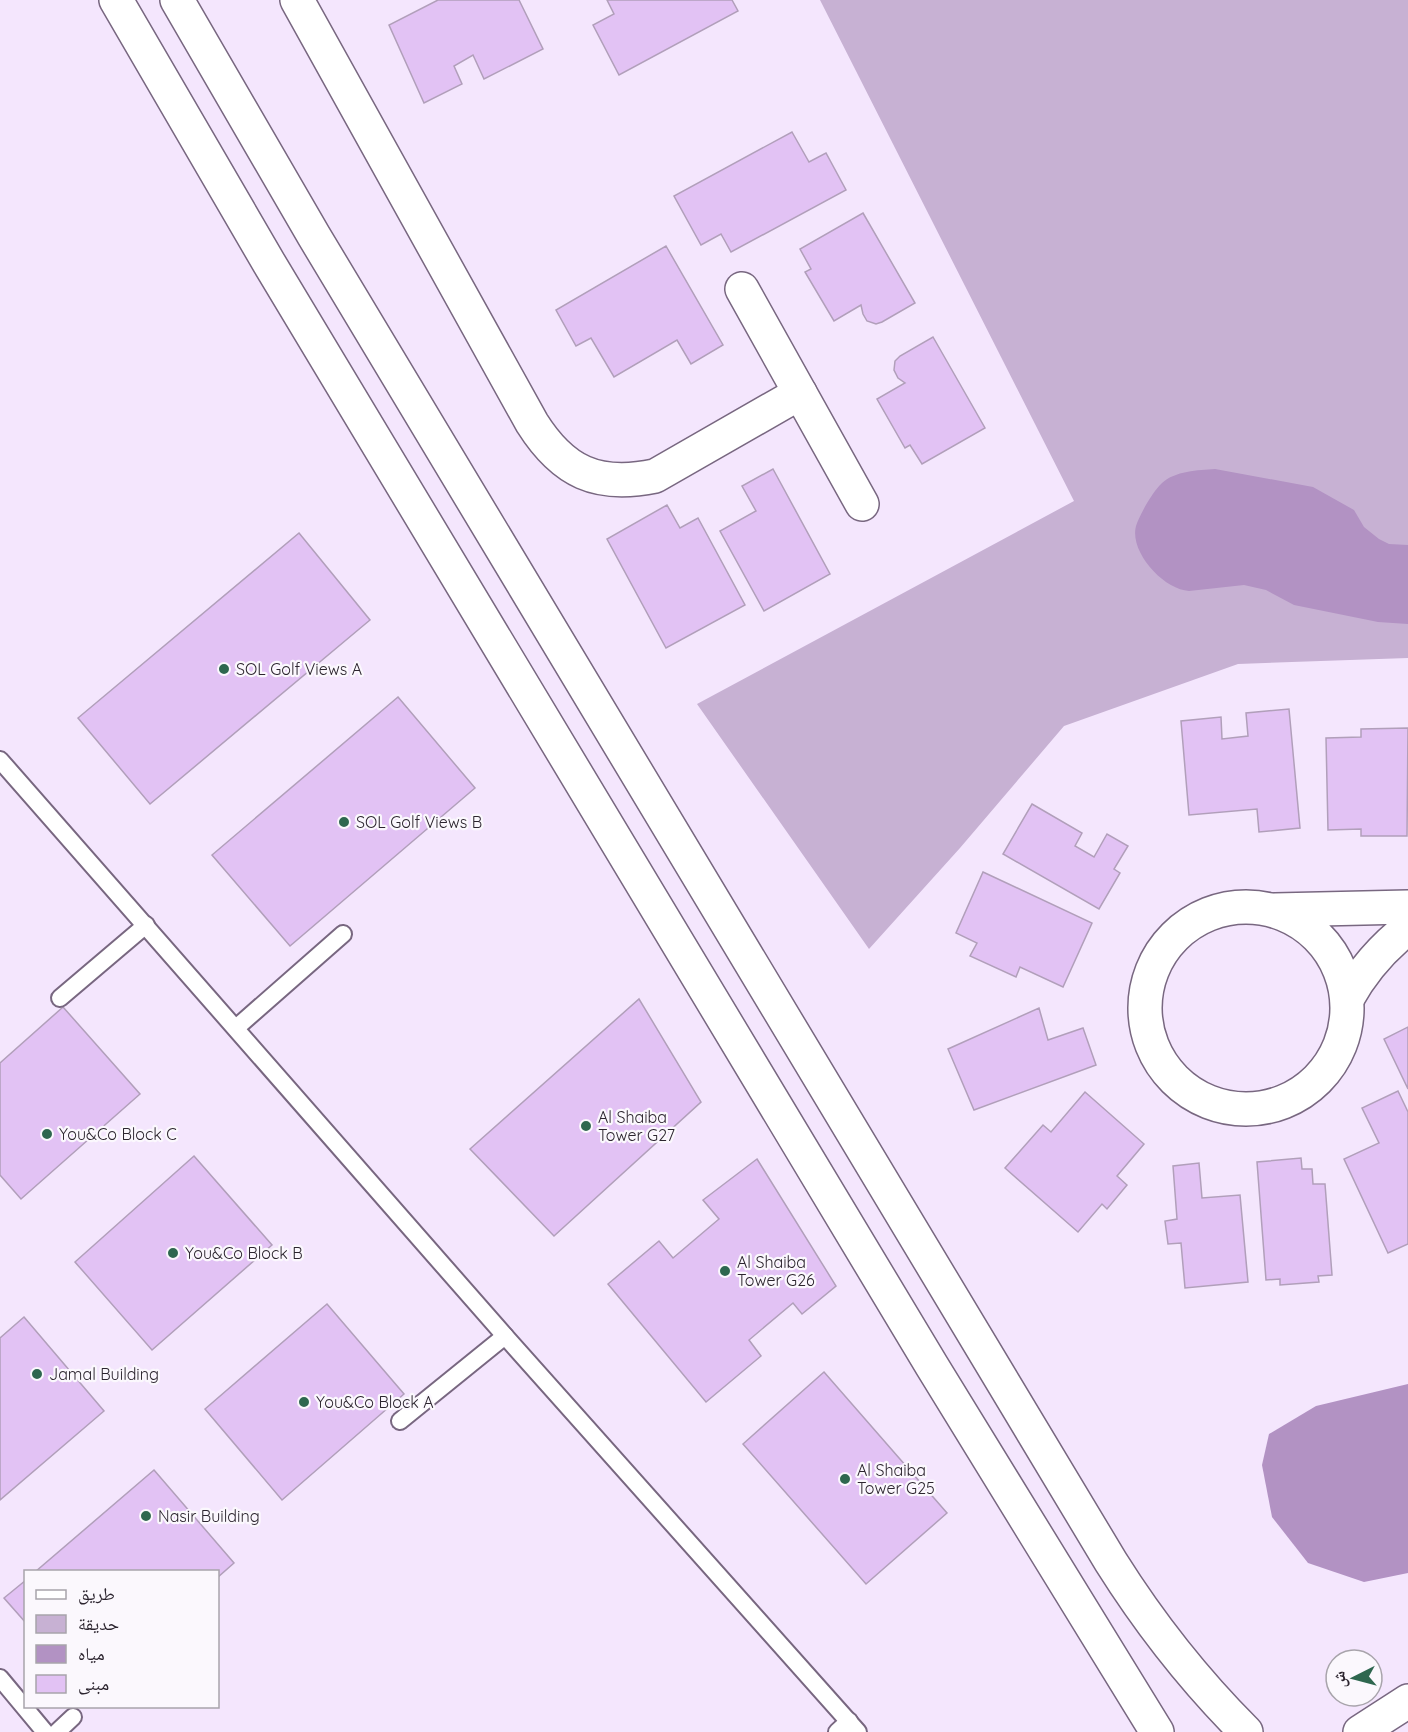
<svg xmlns="http://www.w3.org/2000/svg" width="1408" height="1732" viewBox="0 0 1408 1732" font-family="Quicksand,'Noto Naskh Arabic',sans-serif">
<style>
.green{fill:#c7b1d3}
.water{fill:#b292c3}
.building{fill:#e2c2f4;stroke:#b19fba;stroke-width:1.5}
.lines{fill:none;stroke-linecap:round;stroke-linejoin:round}
.lane-casing{stroke:#786780;stroke-width:20}
.street-casing{stroke:#786780;stroke-width:36}
.secondary-casing{stroke:#786780;stroke-width:36}
.lane{stroke:#fff;stroke-width:16}
.street{stroke:#fff;stroke-width:33}
.secondary{stroke:#fff;stroke-width:33}
.poi-dot{fill:#2e674f;stroke:#fbf8fd;stroke-width:2}
.labels{text-anchor:middle;stroke-width:4.5;stroke-linejoin:round;paint-order:stroke}
.poi-label{font-size:16px;fill:#2c252f;stroke:#fbf8fd;text-anchor:start}
</style>
<rect width="100%" height="100%" fill="#f4e6fd"/>
<!-- green -->
<path class="green" d="M820,0h588v658l-170,6 -174,62 -104,122 -91,101 -172,-245 377,-203z"/>
<!-- water -->
<g class="water">
<path d="M1215,469l98,18 41,23 10,17 15,12 10,5 19,1v79l-30,-2 -84,-17 -28,-15 -22,-5 -55,6c-25,-1 -60,-39 -53,-65 4,-12 17,-35 26,-43 13,-12 36,-13 53,-14z"/>
<path d="M1408,1384v189l-44,9 -56,-19 -36,-46 -10,-52 7,-31 47,-28z"/>
</g>
<!-- building -->
<g class="building">
<path d="M438,0h81l24,49 -59,30 -11,-24 -19,11 8,18 -38,19 -35,-78z"/>
<path d="M607,0h125l6,11 -119,64 -26,-50 21,-11z"/>
<path d="M792,132l17,30 17,-9 20,37 -115,62 -10,-18 -20,11 -27,-49z"/>
<path d="M863,213l52,90 -33,19 -6,2 -9,-3 -4,-7 -2,-9 -27,16 -29,-49 6,-3 -11,-20z"/>
<path d="M666,246l57,99 -32,19 -14,-24 -63,37 -23,-39 -15,8 -20,-36z"/>
<path d="M933,337l52,91 -63,36 -12,-19 -5,3 -28,-49 28,-16 -7,-5 -4,-8 1,-9 5,-5z"/>
<path d="M773,469l57,105 -66,37 -44,-80 36,-20 -14,-25z"/>
<path d="M667,505l13,23 18,-10 47,87 -79,43 -59,-109z"/>
<path d="M299,533l71,87 -220,184 -72,-86z"/>
<path d="M398,697l77,91 -185,158 -78,-91z"/>
<path d="M1289,709l11,119 -41,4 -2,-23 -68,6 -8,-94 40,-4 1,22 26,-3 -2,-23z"/>
<path d="M1408,728l-1,108h-46v-7l-33,1 -2,-92 35,-1v-8z"/>
<path d="M1032,804l50,29 -7,13 19,11 13,-23 21,12 -14,23 6,4 -21,36 -96,-55z"/>
<path d="M983,872l109,51 -29,64 -43,-20 -4,10 -46,-21 7,-13 -21,-10z"/>
<path d="M639,999l62,103 -147,134 -84,-87z"/>
<path d="M63,1007l77,87 -119,105 -21,-24v-112z"/>
<path d="M1039,1008l9,32 35,-12 13,37 -122,45 -26,-61z"/>
<path d="M1408,1027v62l-24,-50z"/>
<path d="M1398,1091l10,21v132l-20,9 -44,-94 35,-16 -17,-35z"/>
<path d="M1085,1092l59,52 -27,32 10,9 -20,24 -5,-5 -24,28 -73,-64 38,-43 8,7z"/>
<path d="M194,1156l78,89 -120,105 -77,-88z"/>
<path d="M1301,1158l1,11h10l1,15h12l7,91 -14,1 1,6 -39,3v-6l-14,1 -9,-118z"/>
<path d="M757,1159l79,127 -34,28 -9,-11 -44,37 12,16 -55,46 -98,-118 51,-43 14,17 46,-39 -16,-19z"/>
<path d="M1199,1163l3,35 38,-3 8,87 -63,6 -4,-45 -13,1 -3,-23 12,-2 -4,-53z"/>
<path d="M327,1304l77,90 -122,106 -77,-91z"/>
<path d="M24,1317l80,94 -104,89v-162z"/>
<path d="M824,1372l123,141 -81,71 -123,-140z"/>
<path d="M154,1470l80,93 -16,14v-5h-183z"/>
<path d="M26,1580v43l-22,-25z"/>
</g>
<g class="lines">
<!-- lane casing -->
<g class="lane-casing">
<g id="lane">
<path d="M0,760l505,576 353,396"/>
<path d="M60,998l86,-73"/>
<path d="M236,1028l107,-94"/>
<path d="M400,1421l105,-85"/>
<path d="M0,1678l45,54"/>
<path d="M57,1732l16,-15"/>
<path d="M837,1732l12,-11"/>
</g>
</g>
<!-- street casing -->
<g class="street-casing">
<g id="street">
<path d="M297,0l235,423c31,49 65,65 123,53l145,-83"/>
<path d="M742,289l120,215"/>
<circle cx="1246" cy="1008" r="101"/>
<path d="M1275,910l133,-3"/>
<path d="M1347,999c16,-29 35,-51 61,-71"/>
<path d="M1360,1732l48,-31"/>
</g>
</g>
<!-- secondary casing -->
<g class="secondary-casing">
<g id="secondary">
<path d="M116,0l153,263 663,1103 225,366"/>
<path d="M177,0l137,236 797,1326c39,62 83,118 135,170"/>
</g>
</g>
<!-- lane -->
<use href="#lane" class="lane"/>
<!-- street -->
<use href="#street" class="street"/>
<!-- secondary -->
<use href="#secondary" class="secondary"/>
</g>
<!-- markers -->
<g class="poi-dot">
<circle cx="224" cy="669" r="6"/>
<circle cx="344" cy="822" r="6"/>
<circle cx="586" cy="1126" r="6"/>
<circle cx="47" cy="1134" r="6"/>
<circle cx="173" cy="1253" r="6"/>
<circle cx="725" cy="1271" r="6"/>
<circle cx="37" cy="1374" r="6"/>
<circle cx="304" cy="1402" r="6"/>
<circle cx="845" cy="1479" r="6"/>
<circle cx="146" cy="1516" r="6"/>
</g>
<g class="labels">
<!-- poi labels -->
<g class="poi-label">
<text x="236" y="675">SOL Golf Views A</text>
<text x="356" y="828">SOL Golf Views B</text>
<text x="598" y="1123">Al Shaiba<tspan x="598" dy="18">Tower G27</tspan></text>
<text x="59" y="1140">You&amp;Co Block C</text>
<text x="185" y="1259">You&amp;Co Block B</text>
<text x="737" y="1268">Al Shaiba<tspan x="737" dy="18">Tower G26</tspan></text>
<text x="49" y="1380">Jamal Building</text>
<text x="316" y="1408">You&amp;Co Block A</text>
<text x="857" y="1476">Al Shaiba<tspan x="857" dy="18">Tower G25</tspan></text>
<text x="158" y="1522">Nasir Building</text>
</g>
</g>
<!-- legend -->
<rect x="24" y="1570" width="195" height="138" fill="#fbf8fd" stroke="#a8a4ab" stroke-width="1.5"/>
<rect x="36" y="1590" width="30" height="9" fill="#ffffff" stroke="#a8a4ab" stroke-width="1.5"/>
<text x="78" y="1600" font-size="18" fill="#2c252f">طريق</text>
<rect x="36" y="1615" width="30" height="18" fill="#c7b1d3" stroke="#a8a4ab" stroke-width="1.5"/>
<text x="78" y="1630" font-size="18" fill="#2c252f">حديقة</text>
<rect x="36" y="1645" width="30" height="18" fill="#b292c3" stroke="#a8a4ab" stroke-width="1.5"/>
<text x="78" y="1660" font-size="18" fill="#2c252f">مياه</text>
<rect x="36" y="1675" width="30" height="18" fill="#e2c2f4" stroke="#a8a4ab" stroke-width="1.5"/>
<text x="78" y="1690" font-size="18" fill="#2c252f">مبنى</text>
<!-- north arrow -->
<g transform="translate(1354 1678) rotate(264)"><circle r="28" fill="#fbf8fd" stroke="#a8a4ab" stroke-width="1.5"/>
<path d="M0-4.5L10 22L0 15L-10 22Z" fill="#2e674f"/>
<text y="-9" font-size="16" font-weight="bold" text-anchor="middle" fill="#2c252f">ش</text>
</g>
</svg>
